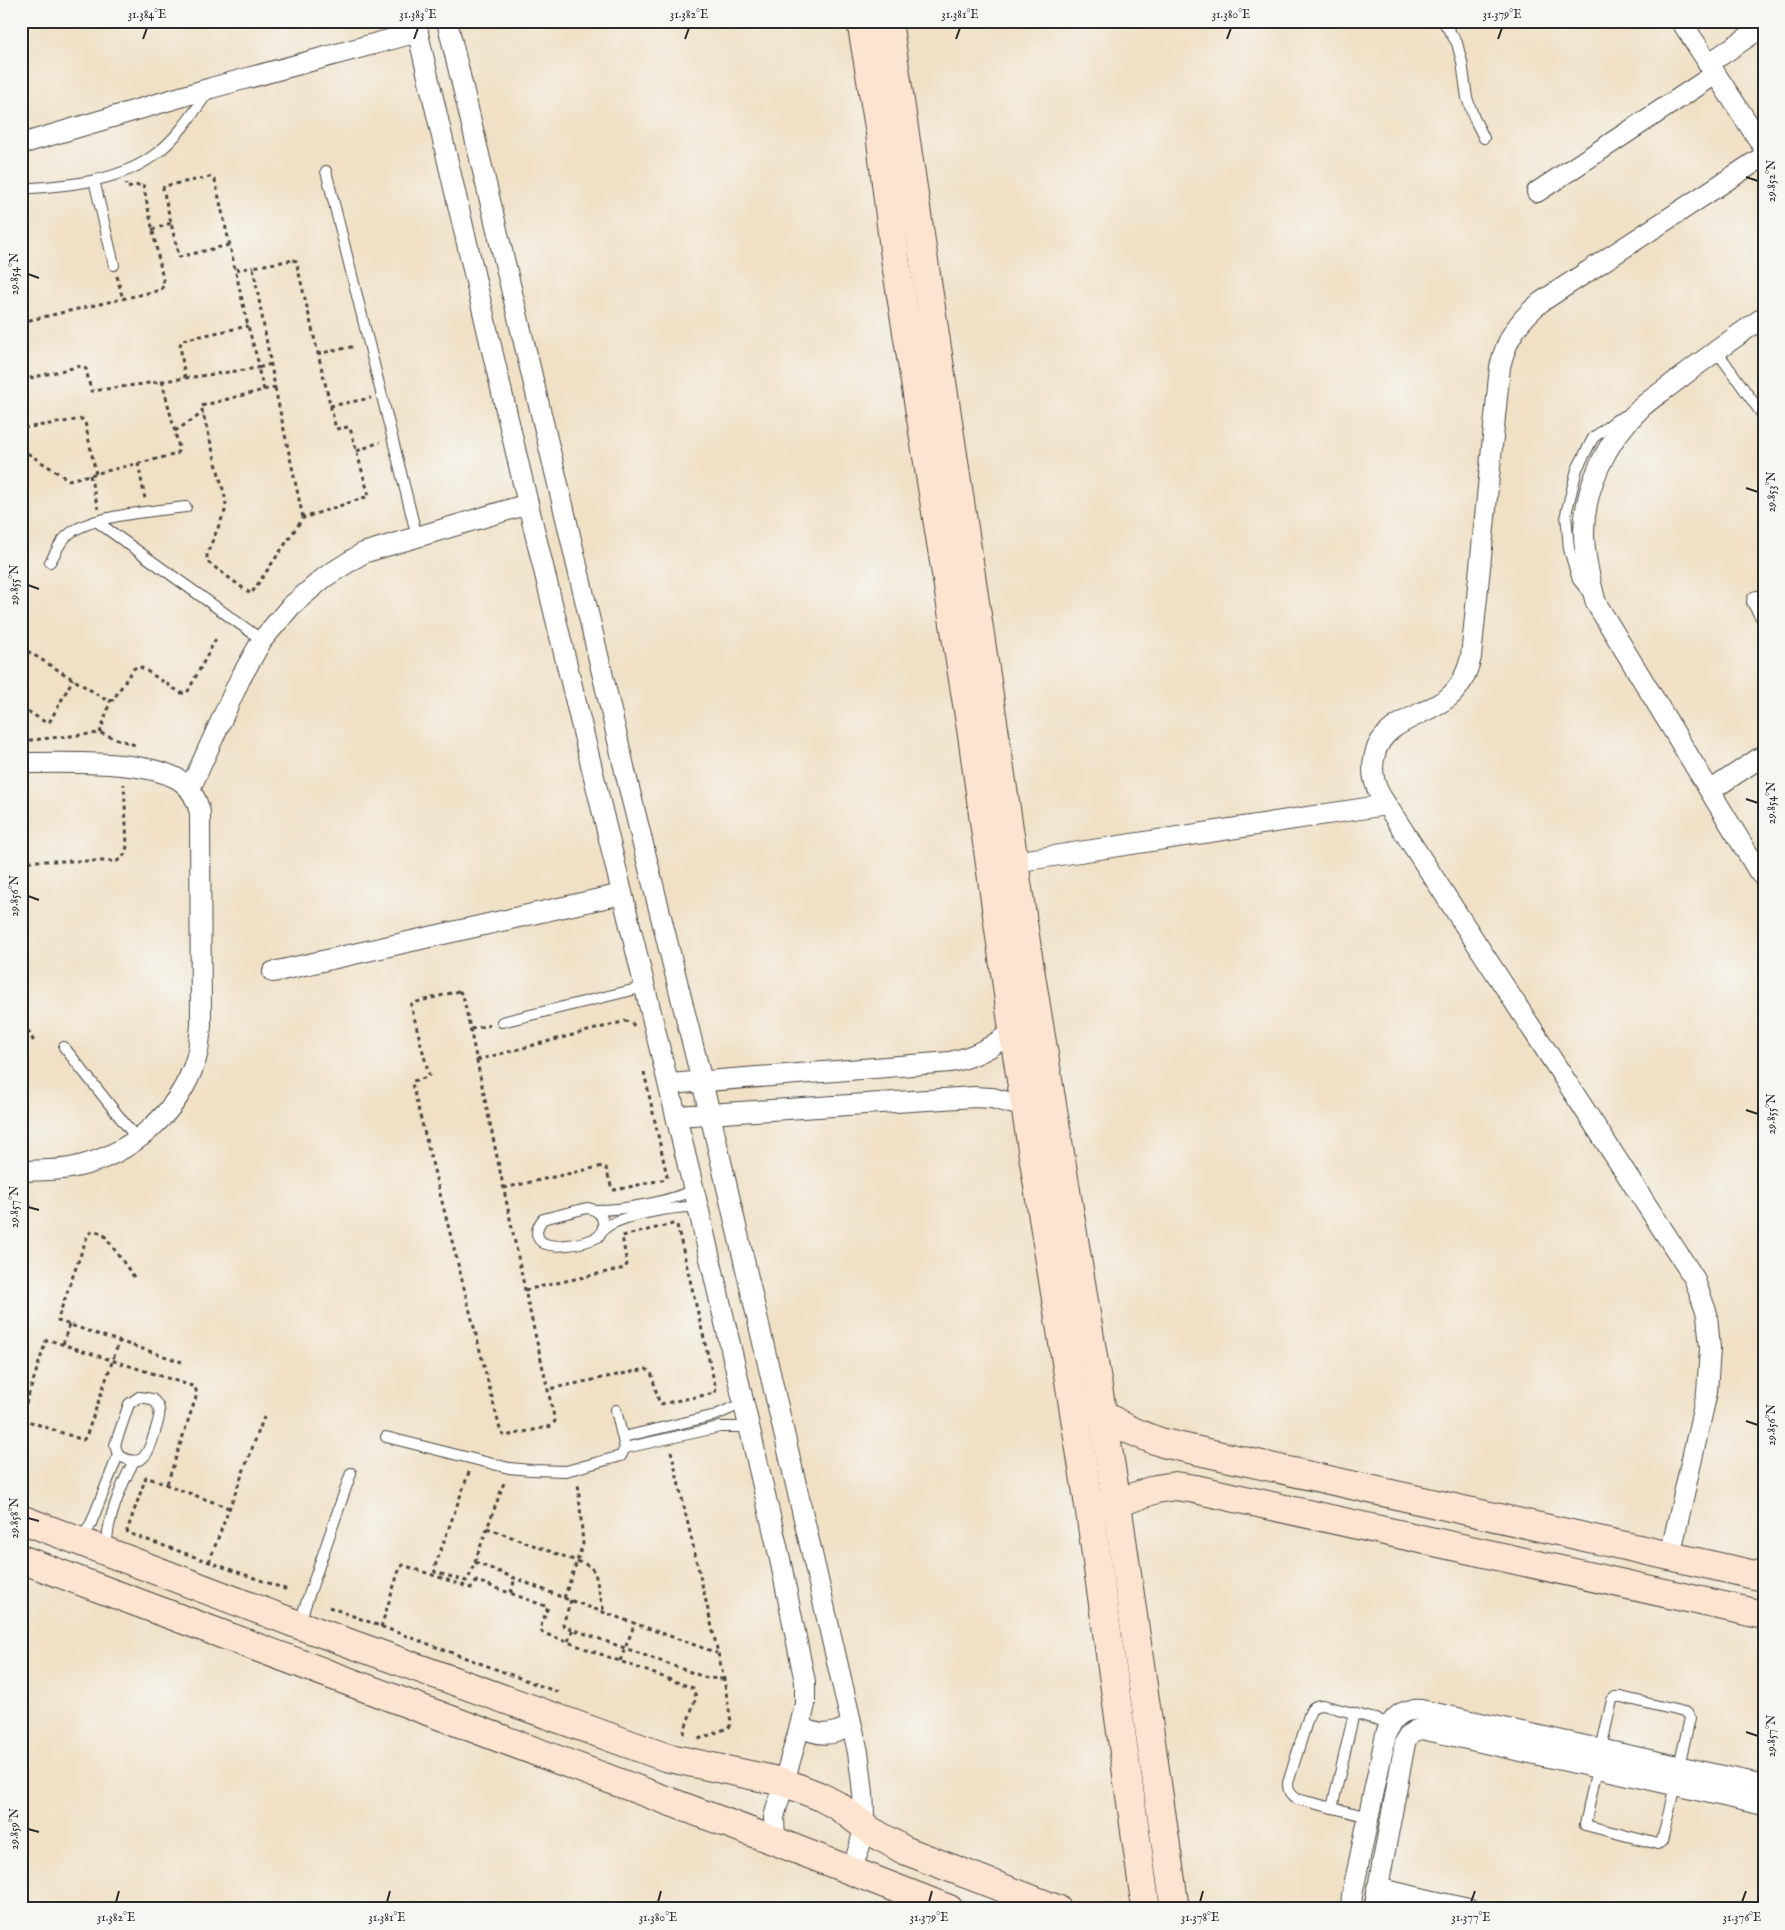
<svg xmlns="http://www.w3.org/2000/svg" width="1785" height="1930" viewBox="0 0 1785 1930" font-family="'IM FELL English',serif">
<style>
.lines{fill:none;stroke-linecap:round;stroke-linejoin:round}
.lane-casing{stroke:#494642;stroke-width:12}
.street-casing{stroke:#494642;stroke-width:22}
.secondary-casing{stroke:#494642;stroke-width:30}
.path{stroke:#494642;stroke-width:3;stroke-dasharray:4 4;stroke-linecap:butt}
.lane{stroke:#fff;stroke-width:10}
.street{stroke:#fff;stroke-width:20}
.secondary{stroke:#fde4d0;stroke-width:28}
.ticks{fill:none;stroke:#2b2b2b;stroke-width:2}
.neatline{fill:none;stroke:#2b2b2b;stroke-width:2}
.ticks-label{font-size:12px;text-anchor:middle;fill:#2b2b2b}
</style>
<rect width="100%" height="100%" fill="#f6f6f2"/>
<filter id="ink" filterUnits="userSpaceOnUse"><feTurbulence type="fractalNoise" baseFrequency=".02" numOctaves="2"/><feDisplacementMap in="SourceGraphic" scale="10" xChannelSelector="R" yChannelSelector="G"/><feConvolveMatrix kernelMatrix="1 2 1 2 8 2 1 2 1" color-interpolation-filters="sRGB"/></filter>
<filter id="wash" filterUnits="userSpaceOnUse"><feTurbulence type="fractalNoise" baseFrequency=".0096" numOctaves="4" result="noise"/><feDisplacementMap in="SourceGraphic" scale="20" xChannelSelector="R" yChannelSelector="G"/><feGaussianBlur stdDeviation="1.12" result="paint"/><feColorMatrix in="noise" values="0 0 0 0 0 0 0 0 0 0 0 0 0 0 0 0 0 1.4 0 .05"/><feComposite in="paint" operator="in"/></filter>
<g filter="url(#wash)">
<rect width="100%" height="100%" fill="#f0e0c5"/>
</g>
<g filter="url(#ink)">
<g class="lines">
<!-- lane casing -->
<g class="lane-casing">
<g id="lane">
<path d="M1443,21l14,22 5,19 5,36 7,20 10,20"/>
<path d="M326,171l91,366"/>
<path d="M94,180l20,85"/>
<path d="M21,189c46,-4 98,-6 136,-36 21,-16 37,-41 52,-62"/>
<path d="M1716,350l48,67"/>
<path d="M96,521l166,119"/>
<path d="M50,562c5,-7 8,-17 14,-23 18,-24 92,-28 122,-32"/>
<path d="M1589,594l-11,-14 -9,-31 -3,-35 11,-45 16,-31 23,-18 13,-6"/>
<path d="M502,1022l143,-35"/>
<path d="M64,1047l73,92"/>
<path d="M587,1208c16,2 21,17 11,29 -12,6 -54,16 -60,0 -3,-7 1,-13 5,-18z"/>
<path d="M596,1210c26,0 75,-8 98,-21"/>
<path d="M603,1230c14,-15 75,-24 95,-23"/>
<path d="M139,1397l13,2c3,3 6,5 7,10 2,7 -2,15 -4,23 -7,21 -11,38 -37,23l-3,-10 14,-41z"/>
<path d="M386,1437l123,31 22,2 35,1 55,-15 4,-8 -9,-38"/>
<path d="M623,1437l93,-22 27,-12"/>
<path d="M625,1448l95,-21h28"/>
<path d="M80,1540l10,-14 28,-71"/>
<path d="M108,1550c-5,-22 15,-69 26,-89"/>
<path d="M299,1624l52,-151"/>
<path d="M1601,1749l11,-49 3,-3h6l67,16 2,5 -11,48"/>
<path d="M1597,1768l-12,57 73,19 4,-3 13,-56"/>
<path d="M1332,1808l22,-95"/>
<path d="M1369,1817l-72,-18c-7,-5 -9,-8 -9,-16l21,-68c3,-8 6,-10 14,-10l67,18"/>
</g>
</g>
<!-- street casing -->
<g class="street-casing">
<g id="street">
<path d="M415,21l113,483 170,703 82,352 25,123v22l-5,22 -26,91 1,24"/>
<path d="M447,21l114,476 68,291 81,326 148,638c5,41 14,81 -9,119"/>
<path d="M1681,21l83,127"/>
<path d="M1708,64l56,-38"/>
<path d="M21,144l190,-56 207,-56"/>
<path d="M1537,192l177,-117"/>
<path d="M1764,317c-32,22 -62,44 -92,67 -11,9 -24,16 -33,26 -33,31 -56,80 -55,126 1,23 6,45 12,67l163,269 5,5"/>
<path d="M1757,601l7,12"/>
<path d="M21,763c39,0 128,-4 160,18 11,8 16,19 19,32l1,212c-1,11 -2,24 -5,34 -17,55 -66,96 -121,108 -17,4 -36,3 -54,4"/>
<path d="M190,789l50,-110 22,-39 29,-34 34,-29 38,-24 165,-49"/>
<path d="M1710,791l54,-36"/>
<path d="M1014,862l372,-57"/>
<path d="M273,972l349,-78"/>
<path d="M669,1084l281,-22c25,-5 44,-15 63,-32"/>
<path d="M677,1116l297,-19 18,1 34,9"/>
<path d="M1670,1556l37,-164 3,-43 -3,-35 -13,-36 -314,-483c-7,-13 -9,-26 -5,-41 8,-33 50,-38 74,-57 12,-10 18,-24 22,-40l29,-290c6,-28 19,-47 41,-65l223,-146"/>
<path d="M800,1726c18,11 34,10 51,-1"/>
<path d="M1377,1888l91,21"/>
<path d="M1351,1909l1,-14 34,-161c6,-17 17,-26 35,-24l343,75"/>
<path d="M1374,1909l31,-166c3,-9 8,-13 17,-14l342,76"/>
</g>
</g>
<!-- secondary casing -->
<g class="secondary-casing">
<g id="secondary">
<path d="M861,21l19,112 15,125 77,477 41,295 77,482 56,397"/>
<path d="M888,21l142,948 87,535 58,405"/>
<path d="M1093,1405c20,19 44,29 70,38l601,134"/>
<path d="M1101,1509l55,-20 19,-3 20,3 569,126"/>
<path d="M21,1519l278,106 366,132 118,25 36,14 19,10 33,25 33,19 153,59"/>
<path d="M21,1559l754,282 174,68"/>
</g>
</g>
<!-- path -->
<g class="path">
<path d="M152,230l19,-7"/>
<path d="M293,260l3,1 40,168 12,-2 2,1 19,68 -66,22 -52,76 -42,-31 -2,-4v-5l18,-43 1,-10 -25,-95 74,-19 -22,-120z"/>
<path d="M236,270l17,-3"/>
<path d="M117,276l6,24"/>
<path d="M21,322l140,-32 3,-6 -21,-100 -16,4 -1,-4"/>
<path d="M317,354l39,-8"/>
<path d="M185,378l-5,-33 2,-5 66,-14"/>
<path d="M22,380l59,-14 5,3 5,22h1l166,-23 1,-3 -11,-39 -33,-146 -5,-3 -46,9 -1,3 16,68 50,-12"/>
<path d="M275,388l28,130"/>
<path d="M264,390l-6,-22 13,-4"/>
<path d="M330,406l41,-8"/>
<path d="M24,428l58,-9 3,3 11,52"/>
<path d="M175,431l28,-18"/>
<path d="M21,436l3,-8 -3,-49"/>
<path d="M21,449l48,31 108,-26 2,-6 -17,-67"/>
<path d="M357,451l23,-9"/>
<path d="M138,463l7,36"/>
<path d="M90,475l8,34"/>
<path d="M21,647l87,54 5,-1 20,-31 6,-3 42,27h6l30,-56"/>
<path d="M21,707l24,15 5,-1 23,-42"/>
<path d="M100,733l10,-32"/>
<path d="M21,741l79,-8 35,12 2,3"/>
<path d="M21,865l9,-4h87c7,-4 9,-8 10,-16l-3,-61"/>
<path d="M459,991l4,4 62,295 30,131 -3,5 -47,10 -4,-3 -89,-349 1,-3 15,-4 1,-2 -18,-70 2,-2z"/>
<path d="M21,1016l13,26"/>
<path d="M471,1029l19,-4"/>
<path d="M477,1060l149,-39 6,2 2,3"/>
<path d="M504,1188l99,-22 3,2 6,21 3,1 51,-11 1,-3 -23,-104"/>
<path d="M21,1231l9,-26"/>
<path d="M134,1277l-30,-42c-6,-4 -10,-5 -16,-1l-30,84v3l124,41"/>
<path d="M525,1290l100,-22 2,-4 -5,-28 51,-12 4,1 39,164 -1,4 -54,11 -2,-2 -8,-30 -5,-3 -97,20"/>
<path d="M63,1344l6,-19"/>
<path d="M21,1391l8,3"/>
<path d="M21,1419l25,-78 3,-1 146,47 2,7 -30,90"/>
<path d="M22,1419l61,21 3,-3 33,-95"/>
<path d="M671,1451l53,228 7,43 -1,4 -2,2 -32,12"/>
<path d="M469,1472l-35,97 1,3 31,9 2,-1 37,-100"/>
<path d="M229,1508l-83,-31 -19,54 1,2 160,57"/>
<path d="M487,1528l103,38 5,7 9,39"/>
<path d="M209,1562l55,-145"/>
<path d="M475,1562l89,36 153,55"/>
<path d="M511,1593l4,-15"/>
<path d="M564,1598l19,-54 -5,-62"/>
<path d="M571,1600l-8,24 1,2 143,52 17,1"/>
<path d="M329,1607l231,86"/>
<path d="M381,1627l19,-60 3,-2 68,23 6,-7 71,26 -8,22 3,4 150,55 3,9 -14,41"/>
<path d="M568,1641l5,-12"/>
<path d="M620,1661l15,-38"/>
</g>
<!-- lane -->
<use href="#lane" class="lane"/>
<!-- street -->
<use href="#street" class="street"/>
<!-- secondary -->
<use href="#secondary" class="secondary"/>
</g>
</g>
<!-- ticks -->
<path class="ticks" d="M143,39l4,-11M414,39l4,-11M685,39l4,-11M956,39l4,-11M1227,39l4,-11M1498,39l4,-11M1746,177l12,4M28,274l11,4M1746,488l12,4M28,585l11,4M1746,799l12,4M28,896l11,4M1746,1110l12,4M28,1207l11,3M1746,1421l12,4M28,1518l11,3M1746,1732l12,4M28,1829l11,3M116,1902l3,-11M387,1902l3,-11M658,1902l3,-11M929,1902l3,-11M1200,1902l3,-11M1471,1902l4,-11M1742,1902l4,-11"/>
<!-- margin -->
<rect width="1785" height="1930" fill="none" stroke="#f6f6f2" stroke-width="55"/>
<rect x="28" y="28" width="1730" height="1874" class="neatline"/>
<g class="ticks-label">
<text x="147" y="18">31.384°E</text>
<text x="418" y="18">31.383°E</text>
<text x="689" y="18">31.382°E</text>
<text x="960" y="18">31.381°E</text>
<text x="1231" y="18">31.380°E</text>
<text x="1502" y="18">31.379°E</text>
<text transform="translate(1771 181) rotate(-90)" y="4">29.852°N</text>
<text transform="translate(14 274) rotate(-90)" y="4">29.854°N</text>
<text transform="translate(1771 492) rotate(-90)" y="4">29.853°N</text>
<text transform="translate(14 585) rotate(-90)" y="4">29.855°N</text>
<text transform="translate(1771 803) rotate(-90)" y="4">29.854°N</text>
<text transform="translate(14 896) rotate(-90)" y="4">29.856°N</text>
<text transform="translate(1771 1114) rotate(-90)" y="4">29.855°N</text>
<text transform="translate(14 1207) rotate(-90)" y="4">29.857°N</text>
<text transform="translate(1771 1425) rotate(-90)" y="4">29.856°N</text>
<text transform="translate(14 1518) rotate(-90)" y="4">29.858°N</text>
<text transform="translate(1771 1736) rotate(-90)" y="4">29.857°N</text>
<text transform="translate(14 1829) rotate(-90)" y="4">29.859°N</text>
<text x="116" y="1921">31.382°E</text>
<text x="387" y="1921">31.381°E</text>
<text x="658" y="1921">31.380°E</text>
<text x="929" y="1921">31.379°E</text>
<text x="1200" y="1921">31.378°E</text>
<text x="1471" y="1921">31.377°E</text>
<text x="1742" y="1921">31.376°E</text>
</g>
</svg>
